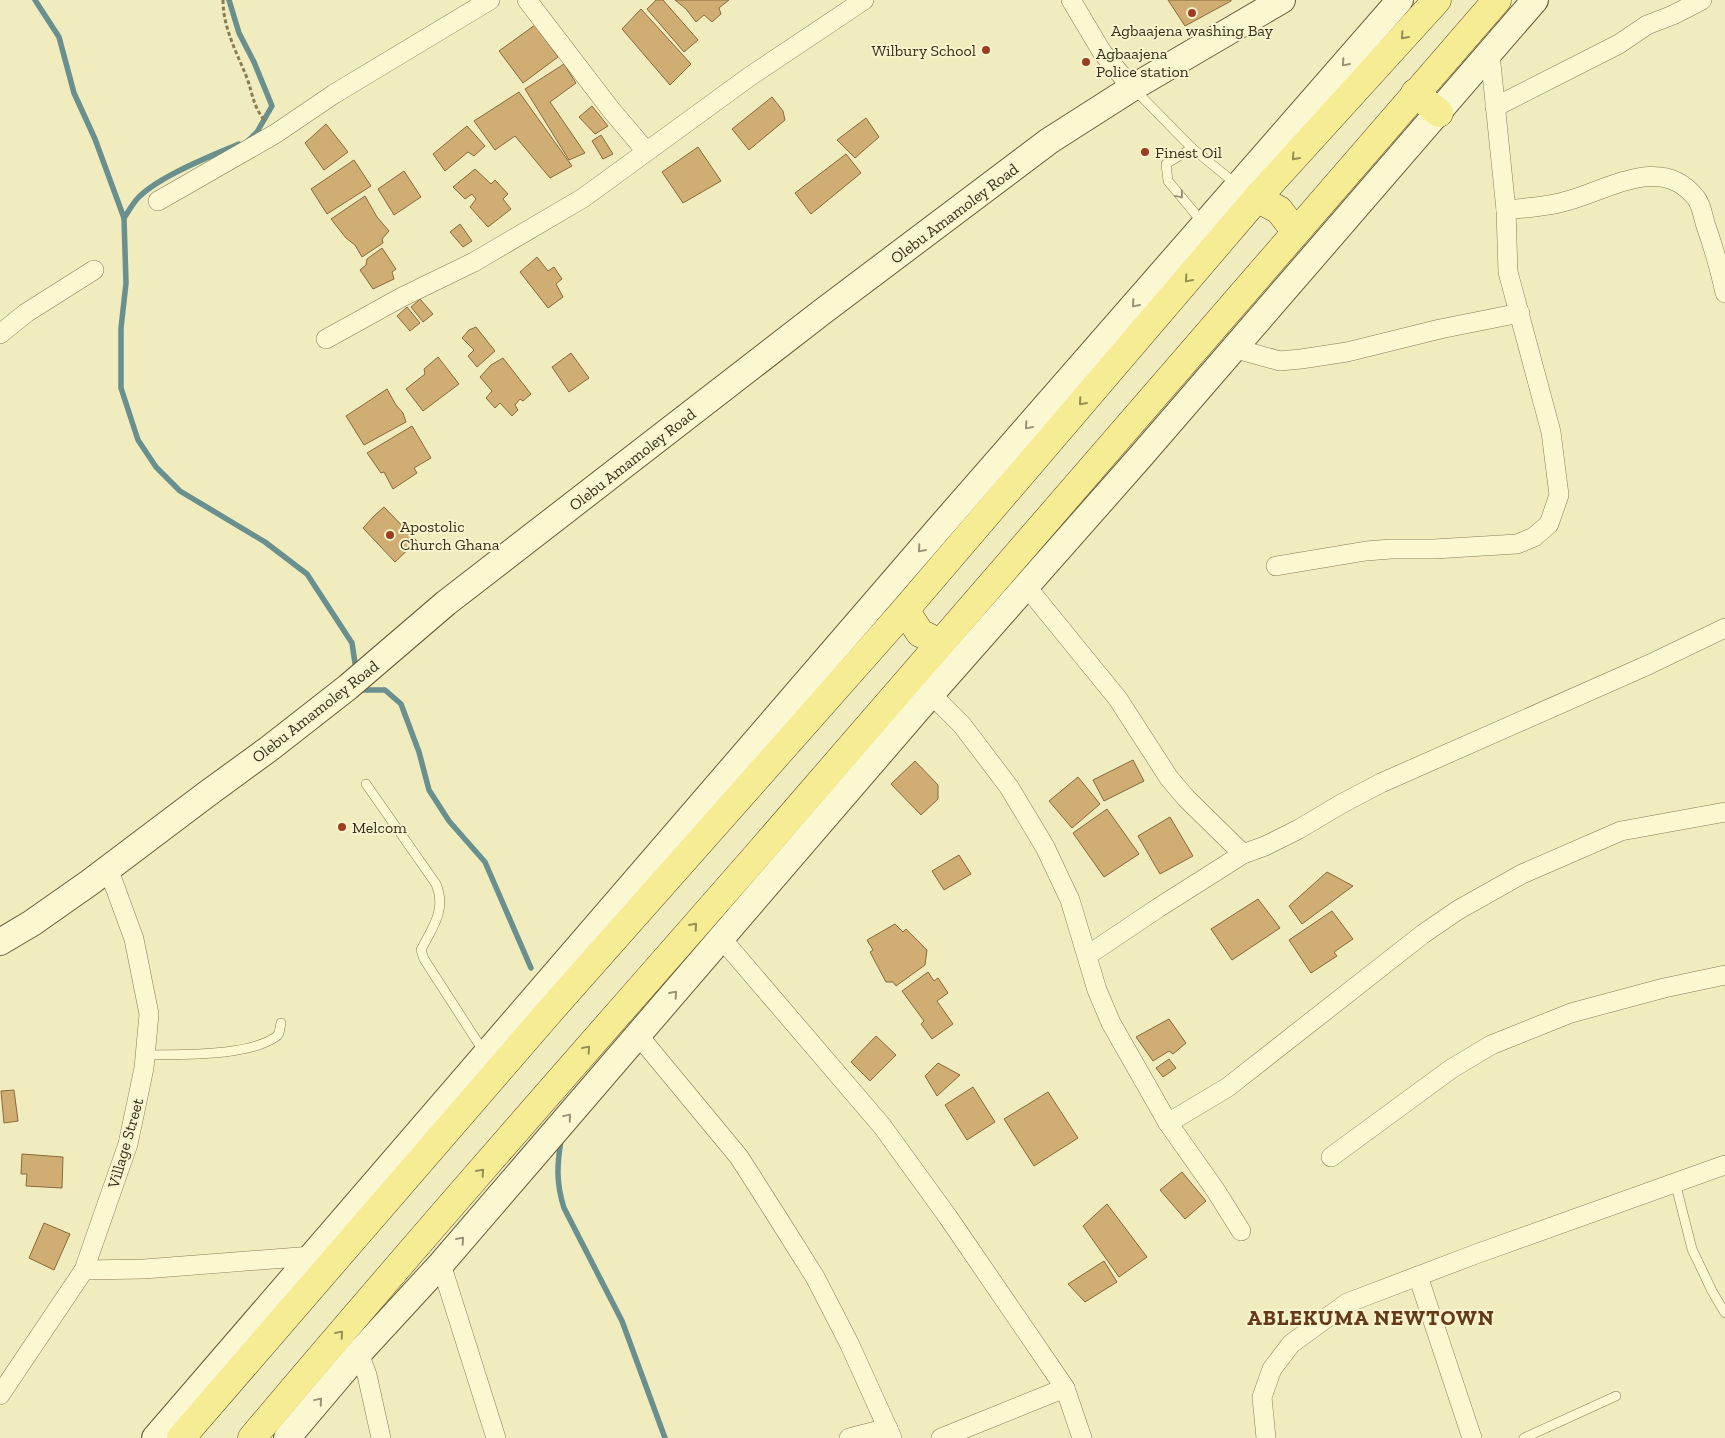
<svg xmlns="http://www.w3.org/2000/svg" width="1725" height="1438" viewBox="0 0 1725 1438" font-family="'Zilla Slab',serif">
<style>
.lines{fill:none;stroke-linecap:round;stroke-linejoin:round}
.stream{stroke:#698f8e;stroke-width:5.5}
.building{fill:#d0ad72;stroke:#896a3b}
.lane-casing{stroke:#897c56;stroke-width:10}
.street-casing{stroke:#897c56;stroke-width:20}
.secondary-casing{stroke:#6b5c39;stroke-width:28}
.primary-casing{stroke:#56482b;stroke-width:29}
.path{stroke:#897c56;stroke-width:3;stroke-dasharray:4 2.5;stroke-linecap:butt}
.lane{stroke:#faf7d1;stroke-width:9}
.street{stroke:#faf7d1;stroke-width:19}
.secondary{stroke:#faf7d1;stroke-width:26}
.primary{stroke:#f6ec93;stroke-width:28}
.oneway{stroke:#968e57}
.oneway2{stroke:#989376}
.poi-dot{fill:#9b3c23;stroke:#f7f4ce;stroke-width:2}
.labels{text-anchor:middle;stroke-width:4;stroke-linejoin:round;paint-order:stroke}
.poi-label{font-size:16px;fill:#372f1b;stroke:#f7f4ce;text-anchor:start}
.street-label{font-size:16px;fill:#372f1b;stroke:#f7f4ce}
.district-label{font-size:21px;font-weight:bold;letter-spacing:1px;fill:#663919;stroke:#f7f4ce}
</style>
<rect width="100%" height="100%" fill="#f0ecbe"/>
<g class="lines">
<!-- stream -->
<g class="stream">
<path d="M35,0l24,37 15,56 21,46 29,79 2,65 -5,45v60l17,52 18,27 24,24 85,51 42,32 45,69 4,27"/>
<path d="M229,0l10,33 15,29 18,44 -15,26 -9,9"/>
<path d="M124,218c4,-6 8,-13 13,-19 20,-22 74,-43 102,-55"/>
<path d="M359,690h26l16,14 18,48 10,38 20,31 36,41 46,106"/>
<path d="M561,1140c-4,25 -5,43 3,68l58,113 43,117"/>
</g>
</g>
<!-- building -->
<g class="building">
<path d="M656,0h7l35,40 -14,12 -37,-43z"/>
<path d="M675,0h54l-10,8 2,6 -9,8 -8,-7 -8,7 -10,-13z"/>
<path d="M1168,0h63v1l-46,25z"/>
<path d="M641,9l50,55 -21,21 -48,-56z"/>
<path d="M535,25l23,32 -35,26 -24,-32z"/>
<path d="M564,64l12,19 -26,19 35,51 -16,7 -44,-71z"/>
<path d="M519,92l53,74 -22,12 -35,-42 -20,14 -21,-29z"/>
<path d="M772,97l11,14 2,9 -36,30 -17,-21z"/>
<path d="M592,106l16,20 -13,8 -16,-17z"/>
<path d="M866,118l13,19 -24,21 -18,-18z"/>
<path d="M326,124l22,28 -24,18 -19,-27z"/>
<path d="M467,126l18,20 -11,10 -6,-4 -23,19 -12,-17z"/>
<path d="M601,135l12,19 -10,5 -11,-18z"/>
<path d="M698,147l23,34 -38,22 -21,-31z"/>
<path d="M846,154l15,19 -50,41 -16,-21z"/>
<path d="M354,160l17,26 -44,28 -16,-25z"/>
<path d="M475,169l16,15 4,-4 13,14 -5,5 8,10 -23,18 -18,-20 6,-8 -4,-5 -7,5 -12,-12z"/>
<path d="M404,171l17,26 -27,18 -16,-26z"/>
<path d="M365,196l12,21 12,14 -7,8 1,4 -21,14 -7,-12 -9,-7 -15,-19z"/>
<path d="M460,224l12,17 -9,6 -13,-15z"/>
<path d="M382,248l14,21 -4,3 2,7 -21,10 -13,-19 6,-5 1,-6z"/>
<path d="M537,257l11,14 6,-4 8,12 -6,5 7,13 -15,11 -28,-36z"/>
<path d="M420,299l13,15 -10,8 -12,-15z"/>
<path d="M407,307l13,16 -10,8 -13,-15z"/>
<path d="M476,327l19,24 -18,16 -9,-11 6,-6 -12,-12 7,-8z"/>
<path d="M571,353l18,25 -20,14 -17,-25z"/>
<path d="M438,357l21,27 -36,27 -17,-22 19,-15 -1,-5z"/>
<path d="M503,358l28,36 -8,7 -3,-2 -5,6 3,5 -6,6 -12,-13 -5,5 -9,-10 6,-7 -12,-14 11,-12z"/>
<path d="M387,389l9,16 7,8 3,9 -42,23 -18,-29z"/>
<path d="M412,426l19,32 -17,10 3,5 -24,16 -9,-17 -3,1 -14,-20z"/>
<path d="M384,507l33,34 -22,21 -32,-34 12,-13z"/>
<path d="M1133,760l11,21 -40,20 -11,-21z"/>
<path d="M915,761l23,24v14l-17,16 -30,-31z"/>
<path d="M1078,777l22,27 -28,24 -23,-27z"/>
<path d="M1107,809l32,45 -35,23 -31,-44z"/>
<path d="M1170,817l23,39 -33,18 -22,-38z"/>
<path d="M959,855l12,19 -27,16 -12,-19z"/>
<path d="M1327,872l26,14 -51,38 -13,-18z"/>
<path d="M1258,899l22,29 -48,32 -21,-31z"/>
<path d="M1332,911l21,28 -19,13 3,4 -26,17 -22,-33z"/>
<path d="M895,924l8,8 3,-3 21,21 -2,15 -29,21 -3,-4h-7l-16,-30 3,-2 -6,-10z"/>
<path d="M928,972l6,9 4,-3 10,15 -11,8 16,23 -21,15 -11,-15 3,-3 -22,-30z"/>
<path d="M1169,1019l17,24 -13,11 -4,-3 -16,10 -17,-24z"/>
<path d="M876,1036l20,19 -26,26 -19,-19z"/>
<path d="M1169,1059l7,9 -13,9 -7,-9z"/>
<path d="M938,1063l22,12 -23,21 -12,-20z"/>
<path d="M973,1087l22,35 -28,18 -22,-35z"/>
<path d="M14,1090l4,31 -14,2 -3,-32z"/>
<path d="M1048,1092l30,46 -44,28 -30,-47z"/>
<path d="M22,1154l41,3 -1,31 -36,-2 1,-12h-6z"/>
<path d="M1182,1172l24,29 -21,18 -25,-29z"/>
<path d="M1107,1204l40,53 -28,20 -36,-51z"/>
<path d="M44,1223l26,11 -16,36 -25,-12z"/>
<path d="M1104,1261l13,21 -32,20 -17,-18z"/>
</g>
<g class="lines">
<!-- lane casing -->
<g class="lane-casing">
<g id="lane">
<path d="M1134,89l58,59 44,36"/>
<path d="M1192,148l-26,16 2,17 35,42"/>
<path d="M366,784l70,100c11,26 -4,44 -15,66l3,9 60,93"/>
<path d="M145,1055c35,-1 104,2 132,-19l2,-3 2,-10"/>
<path d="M1675,1182l17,67 20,42 13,22"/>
<path d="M1524,1438l92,-42"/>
</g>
</g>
<!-- street casing -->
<g class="street-casing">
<g id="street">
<path d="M527,0l85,111 34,40"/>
<path d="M1071,0l31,52 30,36"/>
<path d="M1495,107l124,-63 28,-19 26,-10 29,-15"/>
<path d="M158,201l117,-67 59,-40 156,-94"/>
<path d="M1506,210c18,-2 36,-3 53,-7 44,-9 101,-52 137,-5 5,6 7,17 9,25 8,23 15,46 20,70"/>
<path d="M0,334l26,-21 68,-43"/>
<path d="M326,339l76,-42 72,-35 109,-64 166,-121 115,-77"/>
<path d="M1233,348l47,13 21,-2 46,-7 93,-23 80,-16"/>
<path d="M1276,566l90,-15 25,-2h43l83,-5 17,-7 15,-13 10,-29 -8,-63 -43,-160 -2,-62 -16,-156"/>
<path d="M1026,586l92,113 51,79 17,20 57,56"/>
<path d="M931,694l31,31 47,62 36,60 25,53 27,90 14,33 57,100 48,68 25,40"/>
<path d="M722,939l160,187 66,91 117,171 17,50"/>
<path d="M1088,955l70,-47 85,-54 22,-8 34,-17 42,-25 40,-21 267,-118 77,-37"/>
<path d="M638,1035l101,122 37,58 39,62 34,66 43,95"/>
<path d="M1168,1123l60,-36 195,-153 35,-24 64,-36 99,-43 104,-19"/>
<path d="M1331,1157l120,-88 40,-24 80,-32 93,-25 61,-13"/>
<path d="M441,1264l55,174"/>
<path d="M84,1270l60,-1 168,-13"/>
<path d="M1418,1276l54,162"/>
<path d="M359,1353l8,22 14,63"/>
<path d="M0,1395l84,-125 44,-126 16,-76 5,-54 -15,-75 -26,-71"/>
<path d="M849,1438l39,-10"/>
<path d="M941,1438l124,-50"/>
<path d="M1266,1438l-4,-41 10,-28 19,-25 56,-41 129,-49 249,-89"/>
</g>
</g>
<!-- secondary casing -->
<g class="secondary-casing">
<g id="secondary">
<path d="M0,942l32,-19 57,-40 118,-89 63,-46 78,-61 98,-84 376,-291 227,-171 83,-53 150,-88"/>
<path d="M155,1438l786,-912 459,-526"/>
<path d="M287,1438l72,-85 82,-89 86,-100 404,-470 210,-238 394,-456"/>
</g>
</g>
<!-- primary casing -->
<g class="primary-casing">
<g id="primary">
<path d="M1415,93l24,20"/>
<path d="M1257,198l22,12 16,21"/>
<path d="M905,610l15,23 20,10"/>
<path d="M181,1438l369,-427 355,-401 352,-412 180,-198"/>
<path d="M252,1438c166,-197 337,-391 507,-585 246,-284 490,-570 738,-853"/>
</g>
</g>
<!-- path -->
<path class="path" d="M223,0c0,28 14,53 24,78 6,17 6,28 18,43"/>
<!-- lane -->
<use href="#lane" class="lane"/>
<!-- street -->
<use href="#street" class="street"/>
<!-- secondary -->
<use href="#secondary" class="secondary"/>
<!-- primary -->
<use href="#primary" class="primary"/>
</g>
<!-- one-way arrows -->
<defs><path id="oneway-chevron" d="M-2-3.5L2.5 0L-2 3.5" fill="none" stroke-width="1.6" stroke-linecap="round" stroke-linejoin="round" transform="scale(1.25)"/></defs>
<g class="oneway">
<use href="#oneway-chevron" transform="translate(1404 36) rotate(132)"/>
<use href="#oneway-chevron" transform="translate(1295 157) rotate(132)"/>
<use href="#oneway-chevron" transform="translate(1188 279) rotate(131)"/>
<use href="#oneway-chevron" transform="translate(1082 402) rotate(131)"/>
<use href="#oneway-chevron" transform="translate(694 926) rotate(-49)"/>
<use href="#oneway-chevron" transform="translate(587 1049) rotate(-49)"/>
<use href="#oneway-chevron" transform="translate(481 1172) rotate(-49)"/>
<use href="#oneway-chevron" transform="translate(340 1334) rotate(-49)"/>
</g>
<g class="oneway2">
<use href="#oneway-chevron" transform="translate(1345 63) rotate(131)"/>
<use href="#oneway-chevron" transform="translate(1180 195) rotate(50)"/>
<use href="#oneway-chevron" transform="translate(1135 304) rotate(131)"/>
<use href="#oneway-chevron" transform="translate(1028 426) rotate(131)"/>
<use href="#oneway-chevron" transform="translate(921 549) rotate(131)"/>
<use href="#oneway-chevron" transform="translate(674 994) rotate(-49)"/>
<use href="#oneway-chevron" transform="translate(568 1117) rotate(-50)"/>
<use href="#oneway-chevron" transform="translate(461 1240) rotate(-49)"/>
<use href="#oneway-chevron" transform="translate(319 1401) rotate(-50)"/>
</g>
<!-- markers -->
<g class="poi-dot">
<circle cx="1192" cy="13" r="5"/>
<circle cx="986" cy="50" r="5"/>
<circle cx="1086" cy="62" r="5"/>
<circle cx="1145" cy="152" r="5"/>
<circle cx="390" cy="535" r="5"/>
<circle cx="342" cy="827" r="5"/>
</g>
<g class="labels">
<!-- poi labels -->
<g class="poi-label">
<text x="1192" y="36" text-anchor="middle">Agbaajena washing Bay</text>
<text x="976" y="56" text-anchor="end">Wilbury School</text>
<text x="1096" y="59">Agbaajena<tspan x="1096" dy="18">Police station</tspan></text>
<text x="1155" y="158">Finest Oil</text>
<text x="400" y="532">Apostolic<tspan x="400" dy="18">Church Ghana</tspan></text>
<text x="352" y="833">Melcom</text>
</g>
<!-- street labels -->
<g class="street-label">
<text transform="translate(954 213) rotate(-37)" y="6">Olebu Amamoley Road</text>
<text transform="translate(632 459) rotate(-38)" y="6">Olebu Amamoley Road</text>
<text transform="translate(315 711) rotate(-38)" y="6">Olebu Amamoley Road</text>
<text transform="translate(125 1143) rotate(-74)" y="6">Village Street</text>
</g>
<!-- district labels -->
<g class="district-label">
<text x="1371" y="1325">ABLEKUMA NEWTOWN</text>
</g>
</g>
</svg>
